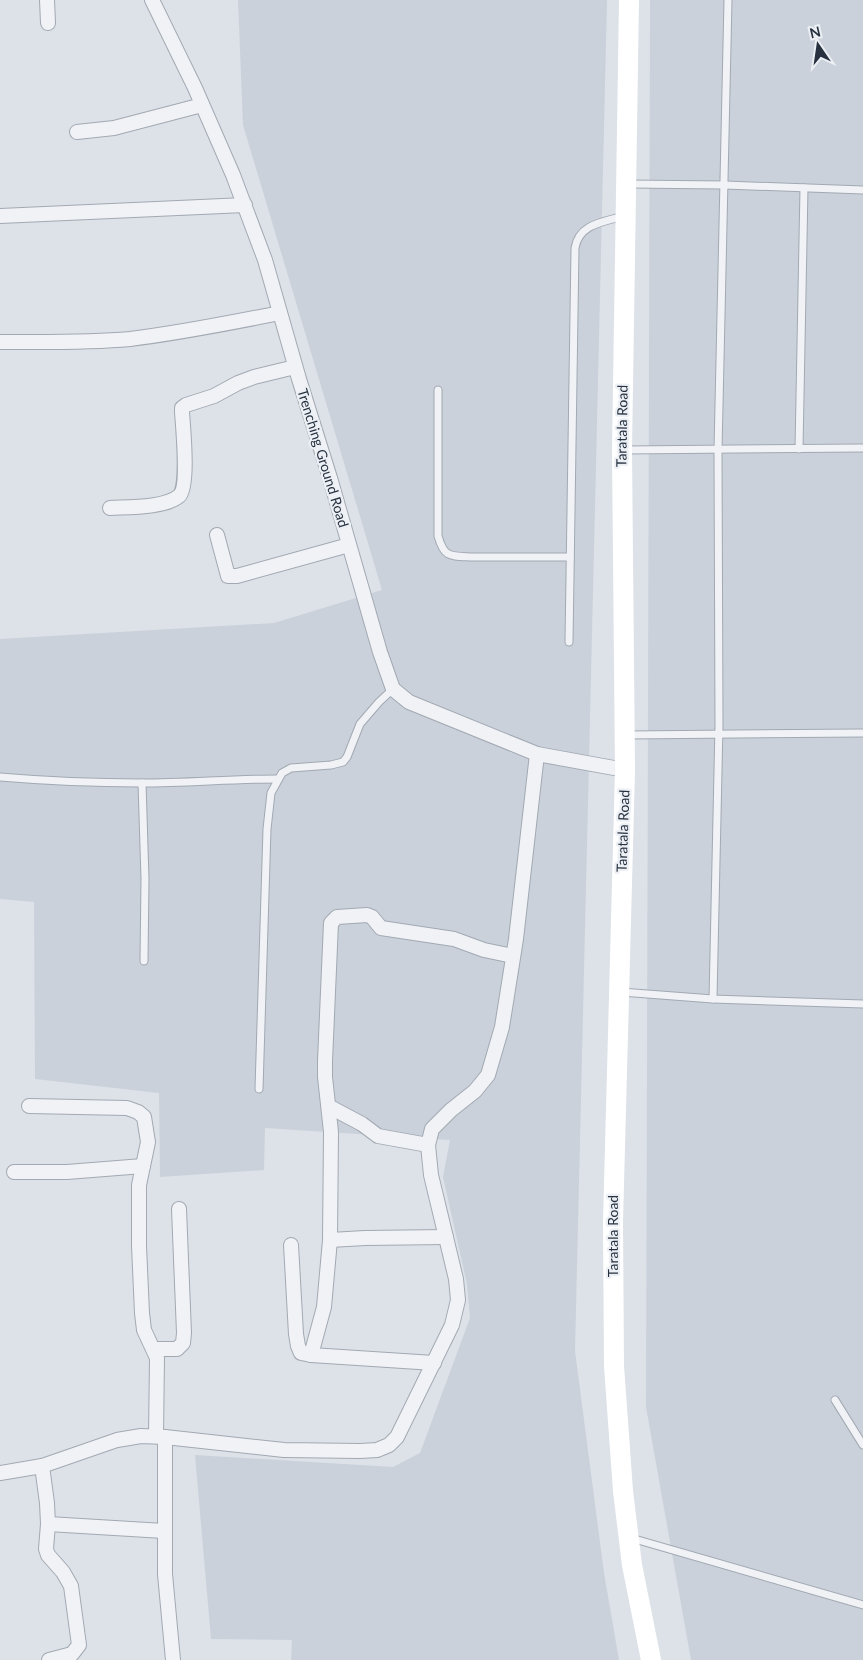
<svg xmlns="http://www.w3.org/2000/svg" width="863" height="1660" viewBox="0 0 863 1660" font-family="Lato,sans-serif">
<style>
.built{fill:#cbd1da}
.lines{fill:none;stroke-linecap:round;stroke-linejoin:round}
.lane-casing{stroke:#a2a9b2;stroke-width:9}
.street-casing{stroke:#a2a9b2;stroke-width:16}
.lane{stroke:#f0f2f6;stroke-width:7}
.street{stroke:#f0f2f6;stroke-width:14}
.secondary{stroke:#fff;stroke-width:20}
.labels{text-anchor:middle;stroke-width:4.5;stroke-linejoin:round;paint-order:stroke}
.street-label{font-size:14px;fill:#26303f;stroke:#ecf0f5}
</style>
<rect width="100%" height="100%" fill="#dde2e8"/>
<!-- built -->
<g class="built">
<path d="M238,0h369l-32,1351 29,222 15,87h-328l1,-20 -81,-1 -16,-184 198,12 27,-14 50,-135 -3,-34 -24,-107 7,-37 -185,-12 -1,42 -104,7 -1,-84 -124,-14 -1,-177 -34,-3v-260l274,-16 108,-33 -139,-465z"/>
<path d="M650,0h213v1660h-172l-45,-253z"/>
</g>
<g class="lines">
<!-- lane casing -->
<g class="lane-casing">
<g id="lane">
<path d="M628,184l97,1 138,5"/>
<path d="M438,390v146c6,21 11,20 32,21h100"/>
<path d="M799,449l5,-261"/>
<path d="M625,450l238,-2"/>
<path d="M569,642l6,-394c4,-24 28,-26 49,-32"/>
<path d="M627,735l236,-2"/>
<path d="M0,777c47,4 94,6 141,6 46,0 91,-4 137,-4"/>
<path d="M142,783l3,96 -1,82"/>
<path d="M621,992l92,7 150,5"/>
<path d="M713,999l6,-274 -1,-275 10,-450"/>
<path d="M259,1089l8,-260 4,-36 11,-20 9,-5 40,-3 12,-3 4,-5 13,-33 19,-22 14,-13"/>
<path d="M835,1400l28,45"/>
<path d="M631,1538l232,67"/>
</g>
</g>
<!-- street casing -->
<g class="street-casing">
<g id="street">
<path d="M47,0l1,23"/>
<path d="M152,0l43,88 38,87 32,85 34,119 31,99 50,174 13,37 16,13 128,52 88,16"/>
<path d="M77,132l37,-4 88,-23"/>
<path d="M0,216l245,-11"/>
<path d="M0,342c43,0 87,1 130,-3 50,-6 100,-16 150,-26"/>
<path d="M110,508c18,-1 55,0 69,-12 10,-8 4,-70 3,-84v-4l4,-3 28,-9 24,-13 16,-6 41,-10"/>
<path d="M217,535l11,41h9l112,-31"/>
<path d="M29,1106l98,2 11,4 6,5 4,25 -9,43v61l3,67 2,17 13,28 -1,78"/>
<path d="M330,1107l32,17 16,12 50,9"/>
<path d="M14,1172h53l76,-6"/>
<path d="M330,1240l35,-2 81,-1"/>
<path d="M291,1245l5,89 2,12 3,7 10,2 123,8"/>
<path d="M154,1349h23l6,-6 1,-10 -5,-124"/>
<path d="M311,1355l13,-48 6,-67 1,-108 -6,-55v-16l6,-138 6,-6 30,-2 5,2 9,11 73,11 30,11 29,6"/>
<path d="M165,1437v137l8,86"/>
<path d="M42,1466l5,37 1,21 -2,25 2,6 15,17 8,14 8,59 -7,9 -23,6"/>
<path d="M0,1473l42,-7 75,-26 24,-4 24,1 119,13 76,1 17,-1 12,-5 8,-8 55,-112 6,-25 -2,-21 -25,-104 -3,-30 4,-16 19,-19 24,-19 13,-16 14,-48 14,-88 21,-185"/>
<path d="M48,1524l116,7"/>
</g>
</g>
<!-- lane -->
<use href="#lane" class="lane"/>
<!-- street -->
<use href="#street" class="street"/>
<!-- secondary -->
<path class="secondary" d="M629,0l-7,450 3,320 -12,452 1,144 9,125 9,74 19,95"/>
</g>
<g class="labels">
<!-- street labels -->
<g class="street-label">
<text transform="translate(622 426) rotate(-89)" y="5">Taratala Road</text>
<text transform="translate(323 458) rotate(73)" y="5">Trenching Ground Road</text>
<text transform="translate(623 831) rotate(-88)" y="5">Taratala Road</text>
<text transform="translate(613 1236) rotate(-90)" y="5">Taratala Road</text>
</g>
</g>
<!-- north arrow -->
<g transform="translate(818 45) rotate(347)" stroke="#ecf0f5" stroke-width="4" paint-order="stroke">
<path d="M0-4L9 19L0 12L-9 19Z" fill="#26303f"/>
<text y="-8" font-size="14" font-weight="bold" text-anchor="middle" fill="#26303f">N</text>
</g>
</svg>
